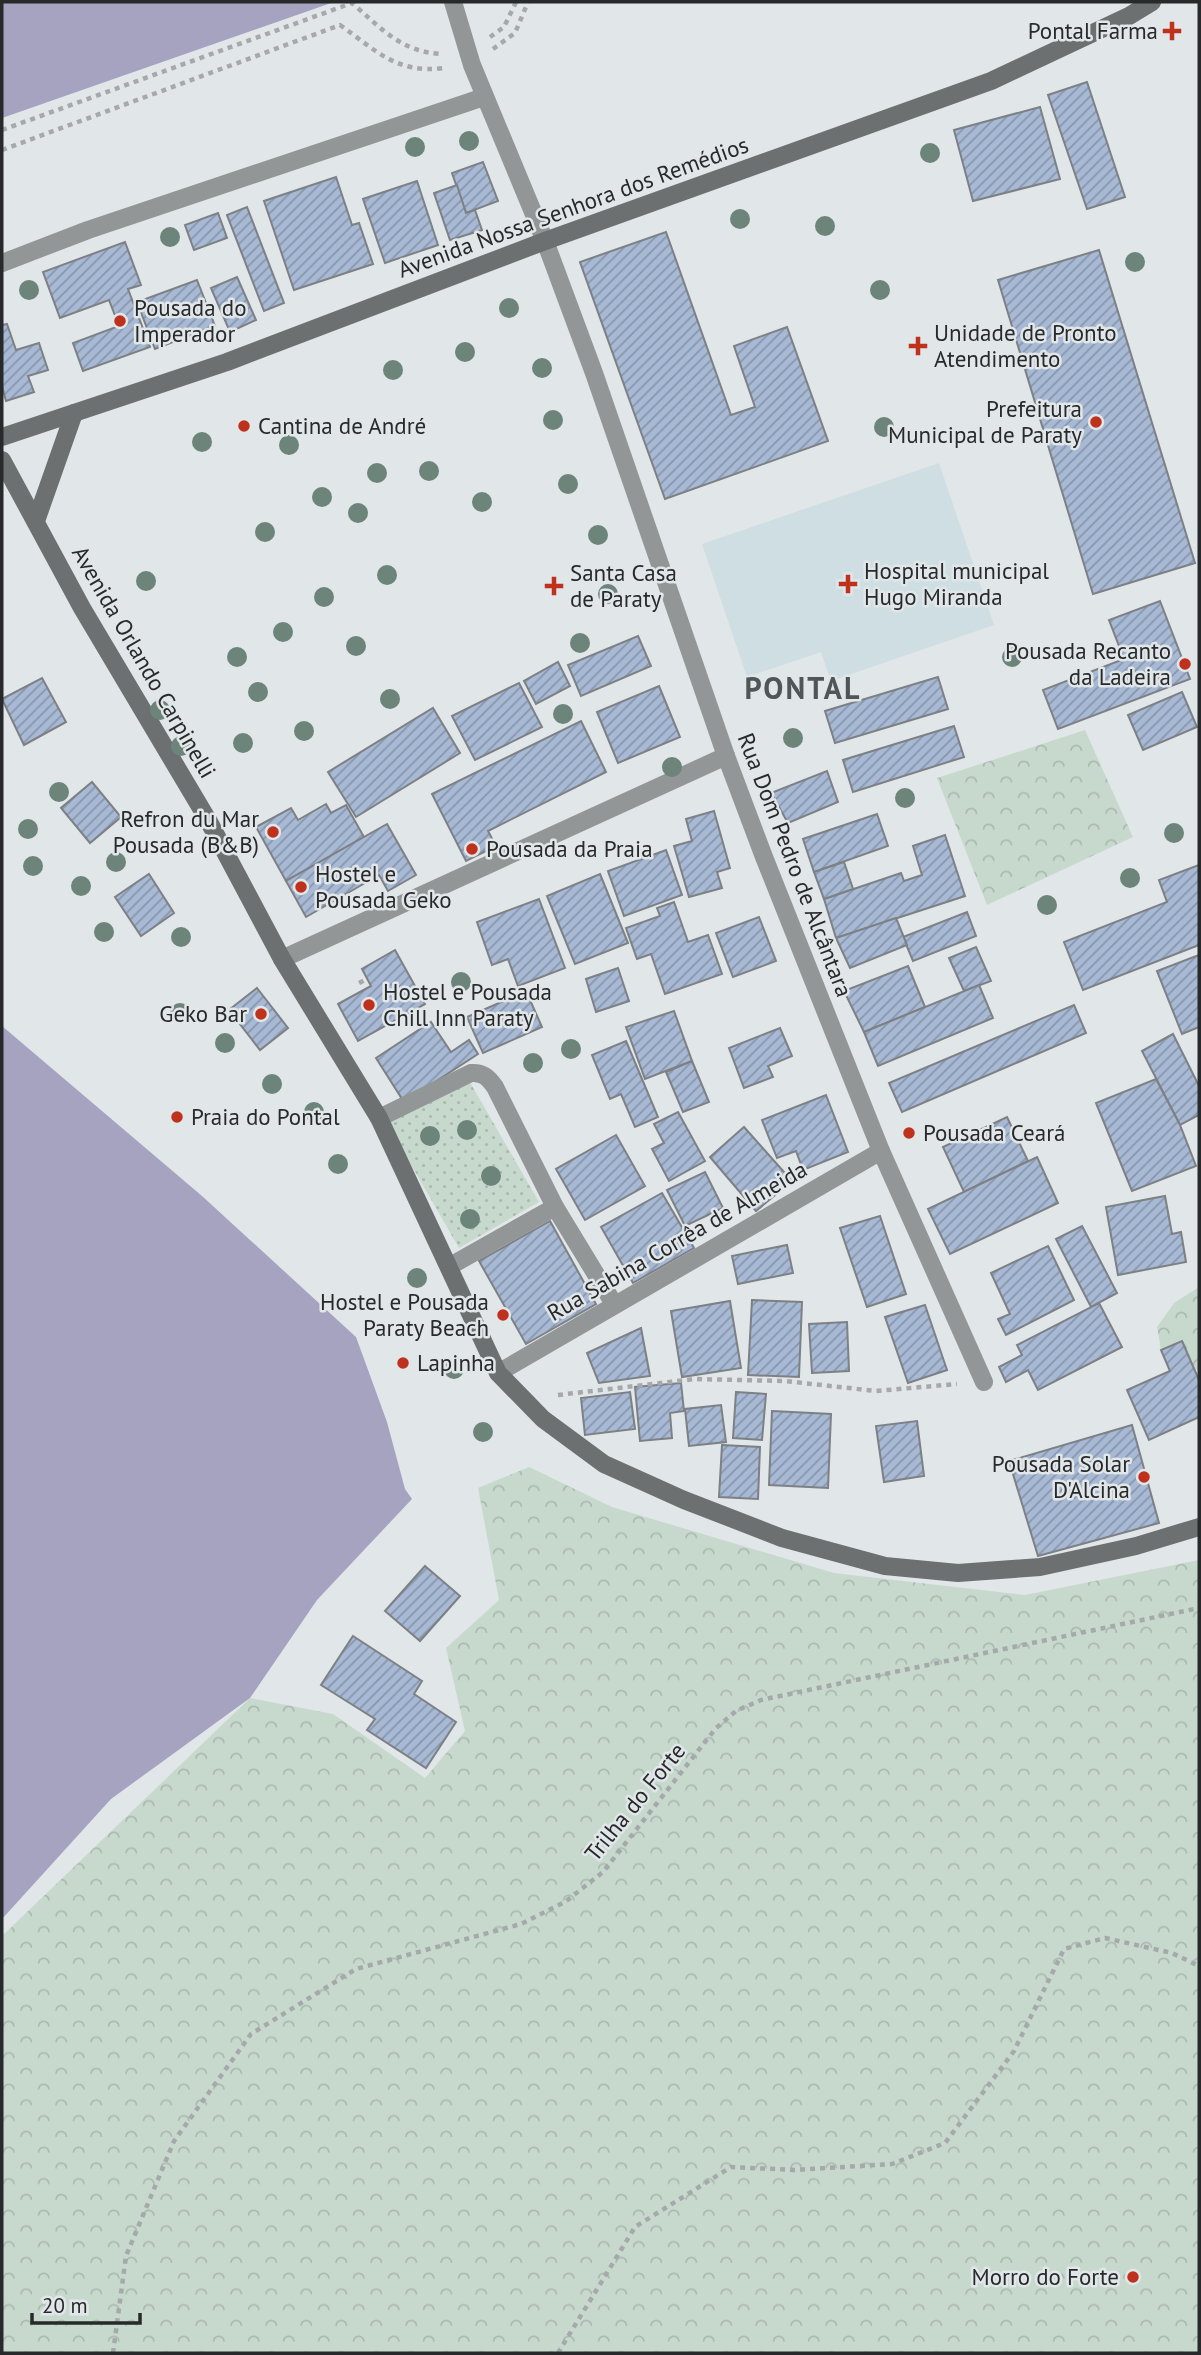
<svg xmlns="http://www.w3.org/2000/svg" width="1201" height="2355" viewBox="0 0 1201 2355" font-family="'PT Sans',sans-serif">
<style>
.built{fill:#cfdee3}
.forest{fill:url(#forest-crowns)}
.park{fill:url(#park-dots)}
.water{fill:#a6a3c1}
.building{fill:url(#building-hatch);stroke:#7d8084;stroke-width:2}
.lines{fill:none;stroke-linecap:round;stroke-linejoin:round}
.path{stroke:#a5a9ab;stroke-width:4.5;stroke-dasharray:5 5;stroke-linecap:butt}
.street{stroke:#939696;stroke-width:18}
.secondary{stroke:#6c7070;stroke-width:18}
.tree{fill:#6c8479}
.poi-dot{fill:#be321d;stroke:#e1e6e9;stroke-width:2.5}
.labels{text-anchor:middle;stroke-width:5;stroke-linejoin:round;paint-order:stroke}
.poi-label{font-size:23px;fill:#27292a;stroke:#e1e6e9;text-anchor:start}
.street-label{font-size:23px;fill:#27292a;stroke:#e1e6e9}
.district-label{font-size:30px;font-weight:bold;letter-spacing:2px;fill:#505557;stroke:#e1e6e9}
</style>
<defs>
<pattern id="forest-crowns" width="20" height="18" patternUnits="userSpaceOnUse" patternTransform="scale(1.75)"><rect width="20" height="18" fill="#c7d9cd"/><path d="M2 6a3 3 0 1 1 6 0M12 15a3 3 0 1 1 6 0" fill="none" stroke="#abbab0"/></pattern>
<pattern id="park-dots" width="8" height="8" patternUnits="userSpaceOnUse" patternTransform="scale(1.75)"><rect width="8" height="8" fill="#c7d9cd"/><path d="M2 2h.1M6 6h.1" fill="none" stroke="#abbab0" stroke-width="1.8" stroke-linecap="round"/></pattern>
<pattern id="building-hatch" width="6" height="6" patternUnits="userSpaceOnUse" patternTransform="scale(1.75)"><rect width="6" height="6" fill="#a7b9d4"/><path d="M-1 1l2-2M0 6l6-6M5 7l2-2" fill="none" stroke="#8896ac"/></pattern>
</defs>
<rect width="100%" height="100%" fill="#e1e6e9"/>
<!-- built -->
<path class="built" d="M939,463l55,162 -163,56 -10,-29 -74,25 -45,-133z"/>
<!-- forest -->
<g class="forest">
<path d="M1085,730l48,107 -146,68 -50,-127z"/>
<path d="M1199,1287v82l-4,1 -13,-29 -21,9 -4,-23 17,-24z"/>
<path d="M529,1467l83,40 222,66 191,22 174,-35v793h-1197v-417l248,-238 83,16 92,64 40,-47 -19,-83 53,-48 -21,-112z"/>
</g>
<!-- park -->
<path class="park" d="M467,1077l72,125 -80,46 -72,-125z"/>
<!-- water -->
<g class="water">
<path d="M2,2h332l-332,116z"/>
<path d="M2,1026l200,170 154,141 31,85 18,67 7,10 -95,101 -67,98 -139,101 -109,120z"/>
</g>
<!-- building -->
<g class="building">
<path d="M1087,82l38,115 -38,12 -39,-114z"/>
<path d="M1040,107l20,72 -87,22 -19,-71z"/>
<path d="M483,162l15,39 -32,12 -14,-40z"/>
<path d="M336,177l16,48 7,-2 14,41 -79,26 -30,-89z"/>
<path d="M417,181l21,64 -53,18 -22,-64z"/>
<path d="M457,185l9,28 9,-3 7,20 -32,10 -16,-47z"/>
<path d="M247,207l37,96 -20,8 -37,-96z"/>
<path d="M218,213l9,25 -33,12 -9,-25z"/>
<path d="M666,232l65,183 24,-8 -21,-61 53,-19 41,114 -163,58 -85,-237z"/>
<path d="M125,242l16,43 -13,4 22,58 -67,24 -10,-28 46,-17 -10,-26 -49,18 -17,-46z"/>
<path d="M1099,250l96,313 -102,31 -95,-314z"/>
<path d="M237,277l19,43 -26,12 -19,-44z"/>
<path d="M197,280l18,46 -60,23 -18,-47z"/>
<path d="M7,324l9,26 23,-7 9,27 -20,6 6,16 -28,9 -4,-15v-61z"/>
<path d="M1160,601l30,78 -132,50 -15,-39 81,-31 -15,-39z"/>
<path d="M638,636l13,30 -70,30 -13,-31z"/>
<path d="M558,662l12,24 -34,18 -12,-23z"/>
<path d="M938,677l10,32 -113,34 -10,-32z"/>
<path d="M42,678l24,44 -42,23 -22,-46z"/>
<path d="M519,683l23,44 -67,33 -23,-44z"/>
<path d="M659,686l21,51 -62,26 -21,-51z"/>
<path d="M1182,692l15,35 -54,23 -15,-35z"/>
<path d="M433,708l27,45 -104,64 -28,-45z"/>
<path d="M581,721l25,51 -118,59 8,15 -30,15 -34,-67z"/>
<path d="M954,726l10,31 -111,35 -10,-32z"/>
<path d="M827,771l11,31 -50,21 -17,-30z"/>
<path d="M92,782l29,35 -31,26 -29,-35z"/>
<path d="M326,804l5,9 15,-8 18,32 -78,44 -30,-54 35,-19 7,12z"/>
<path d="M714,811l16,57 -13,4 5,16 -33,9 -15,-51 18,-5 -6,-22z"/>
<path d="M877,814l11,32 -74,26 -11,-33z"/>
<path d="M387,824l29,51 -28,16 -9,-16 -73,42 -20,-36z"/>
<path d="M945,835l20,61 -129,42 -12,-39 77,-26 3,8 18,-6 -9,-29z"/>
<path d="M666,850l16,45 -58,21 -16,-45z"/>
<path d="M844,862l9,27 -29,10 -10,-27z"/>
<path d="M1199,865v80l-116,45 -19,-48 103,-40 -8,-22z"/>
<path d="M149,874l25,39 -33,23 -26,-39z"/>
<path d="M600,874l28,69 -53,21 -28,-68z"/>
<path d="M539,899l26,69 -47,18 -10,-27 -16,6 -15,-43z"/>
<path d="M674,902l14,40 20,-7 14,39 -57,20 -14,-40 -14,5 -11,-31 34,-12 -3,-8z"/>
<path d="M967,912l9,24 -63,25 -10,-24z"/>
<path d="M759,917l17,44 -43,16 -17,-44z"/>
<path d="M896,918l11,27 -57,23 -14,-30z"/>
<path d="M976,947l15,34 -27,10 -15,-33z"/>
<path d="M395,950l30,54 -67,37 -20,-37 33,-18 -9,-17z"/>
<path d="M1199,955v72l-17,7 -25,-63z"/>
<path d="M908,966l17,41 -61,25 -20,-41z"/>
<path d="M618,968l11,33 -33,11 -10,-33z"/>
<path d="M979,985l14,33 -115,48 -14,-34z"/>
<path d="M257,988l31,40 -28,22 -31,-40z"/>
<path d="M526,991l16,36 -59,26 -16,-36z"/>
<path d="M1074,1005l12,28 -184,79 -13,-29z"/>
<path d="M674,1011l18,50 -47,18 -19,-52z"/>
<path d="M431,1022l20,30 18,-12 9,14 -74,48 -28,-44z"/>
<path d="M780,1028l12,28 -24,10 5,11 -29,11 -15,-40z"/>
<path d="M1173,1034l26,52v29l-19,10 -38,-74z"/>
<path d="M626,1041l32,76 -23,10 -14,-33 -11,5 -18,-44z"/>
<path d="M692,1061l17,41 -26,10 -17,-40z"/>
<path d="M1156,1079l24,46 16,41 -64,25 -36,-88z"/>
<path d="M826,1095l22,57 -45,18 -7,-19 -19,7 -15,-38z"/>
<path d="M678,1112l27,49 -36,20 -17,-32 12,-6 -10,-19z"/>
<path d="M1007,1117l21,44 -64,31 -21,-45z"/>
<path d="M744,1127l48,54 -36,30 -46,-54z"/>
<path d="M616,1135l29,51 -60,34 -29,-51z"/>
<path d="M1037,1157l21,46 -108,51 -22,-45z"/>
<path d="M705,1172l18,36 -38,18 -18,-36z"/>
<path d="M662,1193l32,55 -61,35 -32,-56z"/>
<path d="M1165,1196l7,38 9,-2 5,30 -68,13 -12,-68z"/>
<path d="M880,1216l26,78 -39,13 -27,-79z"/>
<path d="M550,1221l46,83 -70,40 -47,-83z"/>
<path d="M1082,1226l35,67 -26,14 -35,-68z"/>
<path d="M787,1245l6,28 -55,11 -6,-28z"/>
<path d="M1048,1246l26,54 -68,35 -8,-16 12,-5 -19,-41z"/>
<path d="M752,1300l50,2 -3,75 -51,-2z"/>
<path d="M730,1301l11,67 -59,9 -11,-66z"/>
<path d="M1099,1303l23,44 -84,43 -10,-20 -22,12 -7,-15 23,-12 -5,-10z"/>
<path d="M925,1305l22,65 -39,13 -23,-66z"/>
<path d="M847,1322l2,49 -37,2 -3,-49z"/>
<path d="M641,1328l9,48 -51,7 -12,-30z"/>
<path d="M1182,1341l17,39v37l-50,23 -22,-50 43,-19 -9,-21z"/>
<path d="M681,1383l3,28 -14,2 2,25 -32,3 -5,-54z"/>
<path d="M630,1392l5,37 -50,6 -4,-37z"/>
<path d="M736,1392l30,2 -4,46 -29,-2z"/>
<path d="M721,1405l5,37 -37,4 -4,-37z"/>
<path d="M772,1411l59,3 -3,74 -59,-3z"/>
<path d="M917,1421l7,55 -40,6 -8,-56z"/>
<path d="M1132,1425l27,98 -121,33 -29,-95z"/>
<path d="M722,1445l38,2 -2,52 -39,-2z"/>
<path d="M425,1566l35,30 -40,45 -35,-30z"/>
<path d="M353,1636l69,45 -8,13 42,28 -30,46 -59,-38 8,-11 -54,-34z"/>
</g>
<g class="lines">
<!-- path -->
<g class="path">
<path d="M490,37l14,-10 12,-25"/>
<path d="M493,49l22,-16 13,-31"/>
<path d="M2,130l350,-127c29,25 49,49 89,51"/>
<path d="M2,150l338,-125c37,26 56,49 104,43"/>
<path d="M359,983l8,-4"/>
<path d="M558,1395l137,-16 90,2 91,10 81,-7"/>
<path d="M113,2353l13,-97 48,-115 77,-107 105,-65 165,-45 44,-22 38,-30 113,-144 20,-17 25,-11 438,-92"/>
<path d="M558,2353l77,-126 96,-60 63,3 98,-6 53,-21 69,-92 50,-102 41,-11 67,15 27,13"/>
</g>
<!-- street -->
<g class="street">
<path d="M453,2l19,63 73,176 49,132 132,383 38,101 117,294 103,231"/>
<path d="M2,263l86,-33 396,-133"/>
<path d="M282,959l444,-203"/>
<path d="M379,1118l92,-45c11,-1 17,4 24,14l60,120 -105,59"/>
<path d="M555,1207l59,97"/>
<path d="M498,1373l383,-222"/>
</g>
<!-- secondary -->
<g class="secondary">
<path d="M2,437l225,-75 318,-121 446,-160 138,-65 23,-14"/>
<path d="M2,460l80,148 126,212 74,139 97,159 119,255 45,46 61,45 80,36 98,38 103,28 73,7 82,-6 96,-21 63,-19"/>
<path d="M36,521l38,-108"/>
</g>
</g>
<!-- trees -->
<g class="tree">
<circle cx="469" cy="141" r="10"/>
<circle cx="415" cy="147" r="10"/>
<circle cx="930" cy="153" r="10"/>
<circle cx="740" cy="219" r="10"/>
<circle cx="825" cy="226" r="10"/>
<circle cx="170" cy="237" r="10"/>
<circle cx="1135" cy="262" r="10"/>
<circle cx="29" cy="290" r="10"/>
<circle cx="880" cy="290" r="10"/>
<circle cx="509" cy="308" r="10"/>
<circle cx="465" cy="352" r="10"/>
<circle cx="542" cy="368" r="10"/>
<circle cx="393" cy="370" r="10"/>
<circle cx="553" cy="420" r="10"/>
<circle cx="884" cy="427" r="10"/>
<circle cx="202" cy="442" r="10"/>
<circle cx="289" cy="445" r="10"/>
<circle cx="429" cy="471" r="10"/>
<circle cx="377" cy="473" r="10"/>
<circle cx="568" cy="484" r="10"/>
<circle cx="322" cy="497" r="10"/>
<circle cx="482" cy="502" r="10"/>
<circle cx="358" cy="513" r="10"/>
<circle cx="265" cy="532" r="10"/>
<circle cx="598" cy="535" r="10"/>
<circle cx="387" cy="575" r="10"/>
<circle cx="146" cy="581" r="10"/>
<circle cx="608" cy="594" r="10"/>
<circle cx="324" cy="597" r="10"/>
<circle cx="283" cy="632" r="10"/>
<circle cx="580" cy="643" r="10"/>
<circle cx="356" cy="646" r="10"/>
<circle cx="237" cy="657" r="10"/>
<circle cx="1012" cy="657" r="10"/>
<circle cx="258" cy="692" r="10"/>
<circle cx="390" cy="699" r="10"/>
<circle cx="160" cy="710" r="10"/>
<circle cx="563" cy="714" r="10"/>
<circle cx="304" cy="731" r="10"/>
<circle cx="793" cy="738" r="10"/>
<circle cx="243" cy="743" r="10"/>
<circle cx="181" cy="746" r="10"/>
<circle cx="672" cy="767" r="10"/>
<circle cx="59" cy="792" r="10"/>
<circle cx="905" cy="798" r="10"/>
<circle cx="28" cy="829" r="10"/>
<circle cx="1174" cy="833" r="10"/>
<circle cx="116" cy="862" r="10"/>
<circle cx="33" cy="866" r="10"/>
<circle cx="1130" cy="878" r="10"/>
<circle cx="81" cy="886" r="10"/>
<circle cx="1047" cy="905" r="10"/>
<circle cx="104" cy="932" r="10"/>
<circle cx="181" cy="937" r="10"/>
<circle cx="461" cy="982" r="10"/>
<circle cx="180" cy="1013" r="10"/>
<circle cx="225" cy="1043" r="10"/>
<circle cx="571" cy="1049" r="10"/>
<circle cx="533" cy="1063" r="10"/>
<circle cx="272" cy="1084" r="10"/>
<circle cx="314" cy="1112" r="10"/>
<circle cx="467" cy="1130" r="10"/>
<circle cx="430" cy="1136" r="10"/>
<circle cx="338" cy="1164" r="10"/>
<circle cx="491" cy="1176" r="10"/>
<circle cx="470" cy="1219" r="10"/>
<circle cx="417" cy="1278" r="10"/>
<circle cx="454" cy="1369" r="10"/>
<circle cx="483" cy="1432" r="10"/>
</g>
<!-- markers -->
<g class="poi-dot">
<path d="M1168.5 20.5h7v7h7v7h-7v7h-7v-7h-7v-7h7z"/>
<circle cx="120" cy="321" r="7"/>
<path d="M914.5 335.5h7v7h7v7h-7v7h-7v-7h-7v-7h7z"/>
<circle cx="1096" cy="422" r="7"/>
<circle cx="244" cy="426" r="7"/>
<path d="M844.5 573.5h7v7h7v7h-7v7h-7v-7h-7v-7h7z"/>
<path d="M550.5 575.5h7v7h7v7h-7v7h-7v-7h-7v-7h7z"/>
<circle cx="1185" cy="664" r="7"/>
<circle cx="273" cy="832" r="7"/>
<circle cx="472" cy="849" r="7"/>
<circle cx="301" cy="887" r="7"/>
<circle cx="369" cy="1005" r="7"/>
<circle cx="261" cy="1014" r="7"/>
<circle cx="177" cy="1117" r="7"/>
<circle cx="909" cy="1133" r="7"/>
<circle cx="503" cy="1315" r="7"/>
<circle cx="403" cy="1363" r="7"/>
<circle cx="1144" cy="1477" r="7"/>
<circle cx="1133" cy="2277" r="7"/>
</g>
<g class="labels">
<!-- poi labels -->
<g class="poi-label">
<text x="1158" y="39" text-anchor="end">Pontal Farma</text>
<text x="134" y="316">Pousada do<tspan x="134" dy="26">Imperador</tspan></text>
<text x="934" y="341">Unidade de Pronto<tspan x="934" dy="26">Atendimento</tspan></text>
<text x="1082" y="417" text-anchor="end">Prefeitura<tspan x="1082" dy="26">Municipal de Paraty</tspan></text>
<text x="258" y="434">Cantina de André</text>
<text x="864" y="579">Hospital municipal<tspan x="864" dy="26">Hugo Miranda</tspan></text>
<text x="570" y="581">Santa Casa<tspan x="570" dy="26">de Paraty</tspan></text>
<text x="1171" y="659" text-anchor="end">Pousada Recanto<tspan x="1171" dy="26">da Ladeira</tspan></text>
<text x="259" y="827" text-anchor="end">Refron du Mar<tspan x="259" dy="26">Pousada (B&amp;B)</tspan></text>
<text x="486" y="857">Pousada da Praia</text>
<text x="315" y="882">Hostel e<tspan x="315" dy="26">Pousada Geko</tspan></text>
<text x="383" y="1000">Hostel e Pousada<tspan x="383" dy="26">Chill Inn Paraty</tspan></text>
<text x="247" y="1022" text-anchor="end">Geko Bar</text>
<text x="191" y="1125">Praia do Pontal</text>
<text x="923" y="1141">Pousada Ceará</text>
<text x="489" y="1310" text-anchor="end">Hostel e Pousada<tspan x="489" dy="26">Paraty Beach</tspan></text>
<text x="417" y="1371">Lapinha</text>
<text x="1130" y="1472" text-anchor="end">Pousada Solar<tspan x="1130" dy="26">D'Alcina</tspan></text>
<text x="1119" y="2285" text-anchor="end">Morro do Forte</text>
</g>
<!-- street labels -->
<g class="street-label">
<text transform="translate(573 207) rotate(-20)" y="8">Avenida Nossa Senhora dos Remédios</text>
<text transform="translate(144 662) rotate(60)" y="8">Avenida Orlando Carpinelli</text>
<text transform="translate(795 865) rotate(69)" y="8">Rua Dom Pedro de Alcântara</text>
<text transform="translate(677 1241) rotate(-30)" y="8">Rua Sabina Corrêa de Almeida</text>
<text transform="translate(635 1802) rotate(-51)" y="8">Trilha do Forte</text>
</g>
<!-- district labels -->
<g class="district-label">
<text x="803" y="699">PONTAL</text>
</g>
</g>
<!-- border -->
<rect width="1201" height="2355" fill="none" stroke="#27292a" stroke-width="7"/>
<!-- scale -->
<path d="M32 2313v10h108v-10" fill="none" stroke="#27292a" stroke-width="3.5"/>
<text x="42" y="2313" font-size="21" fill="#27292a" stroke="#e1e6e9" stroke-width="5" paint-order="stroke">20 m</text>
</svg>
